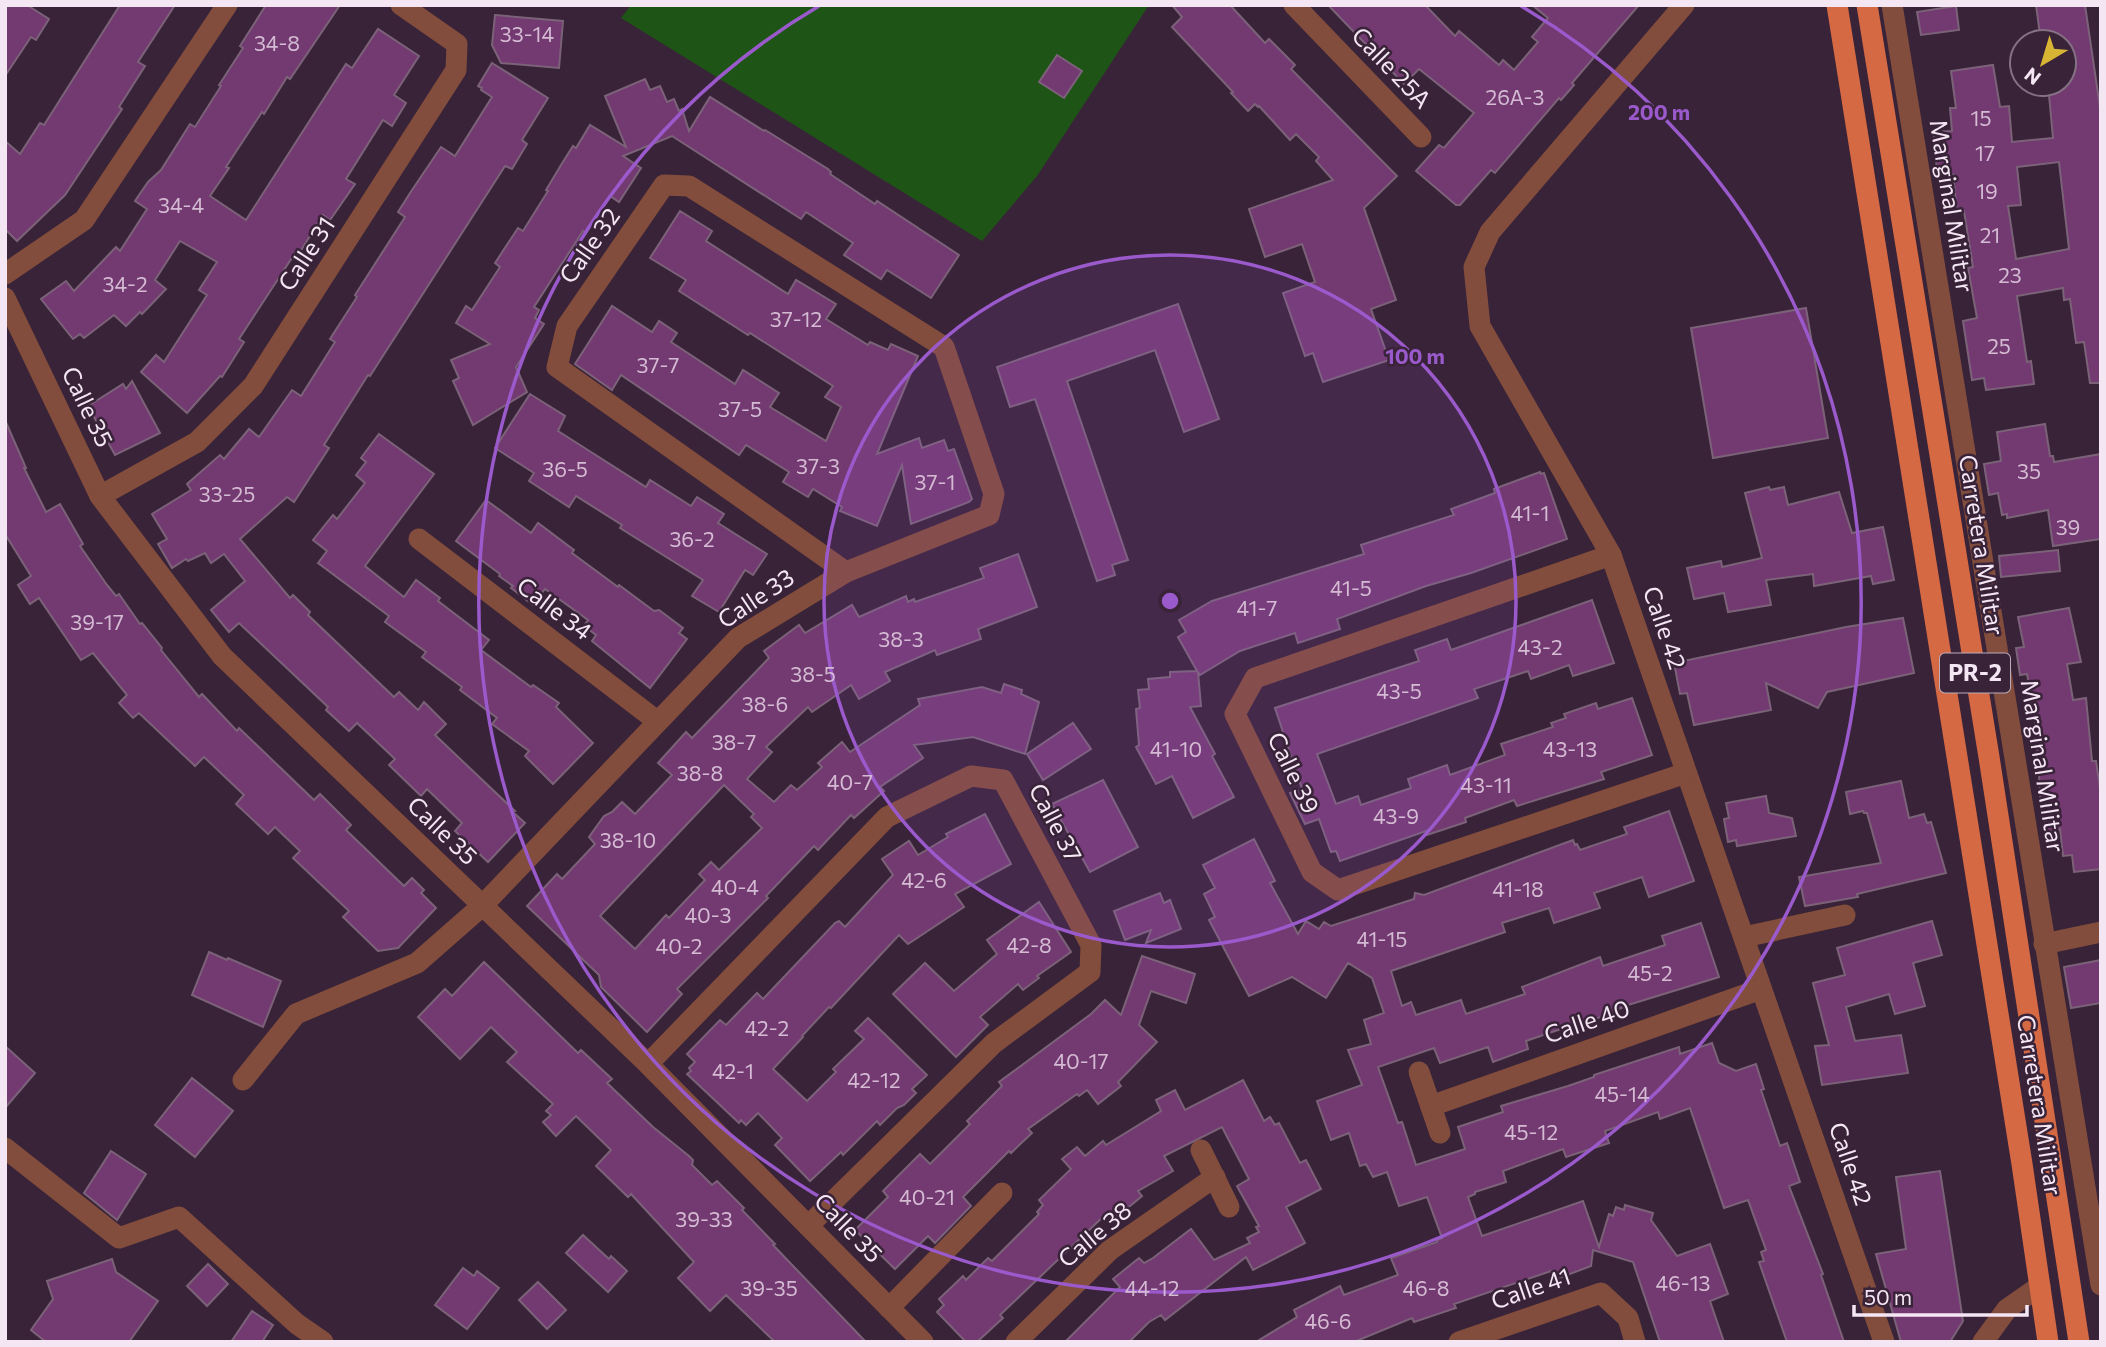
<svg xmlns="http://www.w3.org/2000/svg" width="2106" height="1347" viewBox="0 0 2106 1347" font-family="Commissioner,sans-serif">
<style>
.green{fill:#1e5517}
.building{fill:#733971;stroke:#7b6279;stroke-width:2;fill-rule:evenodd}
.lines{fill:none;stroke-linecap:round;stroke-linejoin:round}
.street{stroke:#824d3c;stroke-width:21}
.primary{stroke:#d56944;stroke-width:21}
.ring{fill:none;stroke:#9a5acc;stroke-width:3.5}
.labels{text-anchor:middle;stroke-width:5;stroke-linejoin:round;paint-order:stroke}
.number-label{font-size:21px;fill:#d4bbd3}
.shield{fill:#392338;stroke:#bdacbc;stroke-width:2}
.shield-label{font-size:23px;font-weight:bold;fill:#f5e6f4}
.street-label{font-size:24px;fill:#f5e6f4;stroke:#392338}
.centre{fill:#9a5acc;stroke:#392338;stroke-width:3.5}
.ring-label{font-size:21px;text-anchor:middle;font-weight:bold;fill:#9a5acc;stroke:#392338;stroke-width:5;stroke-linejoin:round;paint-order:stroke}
</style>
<rect width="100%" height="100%" fill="#392338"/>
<!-- green -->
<path class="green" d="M631,5h518l-112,171 -55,65 -361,-223z"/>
<!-- building -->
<g class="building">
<path d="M5,5h22l22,14 -13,21 -5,-3 -26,39z"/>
<path d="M120,5h55l-37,57 7,4 -26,41 3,2 -57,86 -48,46 -12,-12v-88l15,13 20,-31 4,2z"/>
<path d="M266,5h74l-50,74 -3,-2 -23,37 -2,-2 -36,55 3,1 -19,28 36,24 100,-156 6,4 26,-39 41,27 -25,39 12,8 -14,23 -9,-6 -37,59 9,5 -25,36 -7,-5 -23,37 -3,-2 -58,89 5,3 -22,35 -2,-1 -33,37 -46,-41 15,-17 8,7 43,-67 -8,-5 18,-28 -37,-21 -25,39 11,9 -24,25 -2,-2 -14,14 -12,-11 -30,23 -4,-4 -7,5 -32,-40 25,-18 8,10 42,-44 4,4 27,-42 -12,-8 13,-19 13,-12 29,-46 5,3 26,-41 -2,-1 24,-37 -3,-2z"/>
<path d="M1172,5h58l35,38 4,-4 26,26 -4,4 106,107 -33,32 32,92 -25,9 18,51 -66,22 -10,-29 -8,3 -22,-63 32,-11 -13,-38 -37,13 -16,-48 84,-29 -17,-19 3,-4 -23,-23 -6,6 -31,-34 -1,1 -3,-3 -7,7 -17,-18 2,-1 -61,-65 10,-10z"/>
<path d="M1328,5h97l30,31 4,-5 40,34 4,-5 11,10 24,-28 -6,-5 16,-19 -16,-13h107l-67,78 2,2 -13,15 -2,-2 -64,75 -4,-3 -31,35h-4l-40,-34 23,-26 5,3 30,-35 -55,-44 -15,15z"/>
<path d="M2036,5h49l16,109v269h-11l-6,-41 -8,1 -6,-44 -6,1 -1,-12 -46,8 10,66 4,-1 3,23 -48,6 -2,-12 -12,2 -9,-59 14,-3 -9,-50 5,-1 -9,-56h-7l-4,-37 -16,1 -3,-43 18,-1 -2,-23h6l-5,-37 42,-6 7,42 9,-1 3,36 41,-4 -5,-54h16v-42h-23zM2059,162l10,87 -53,10 -8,-53 13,-1 -4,-38z"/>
<path d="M1956,6l3,24 -38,5 -4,-23z"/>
<path d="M495,15l68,6 -4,47 -58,-5 -9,-18z"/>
<path d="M1057,55l25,16 -18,27 -25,-16z"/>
<path d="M492,63l56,35 -26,42 5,4 -15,25 -7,-3 -135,210 -2,-1 -44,70 5,3 -35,54 -7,-5 -47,42 50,59 3,-3 17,17 -2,3 86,82 5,-5 19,18 6,-8 22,22 -11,11 80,76 -2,1 12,11 -37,39 -33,-31 7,-8 -35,-34 -6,7 -32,-31 6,-6 -38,-36 -8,8 -23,-21 2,-3 -89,-84 -10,9 -18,-22 34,-29 -21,-27 -13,9 -6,-10 -17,8 -2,-2 -14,9 -14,-24 9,-5 -15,-25 39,-24 -4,-6 33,-29 4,4 25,-30 10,8 33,-47 9,6 34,-54 -5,-3 27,-42 -2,-2 50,-78 -7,-5 12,-19 31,-46 14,9 37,-59 -11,-7 1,-2 -4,-2z"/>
<path d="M645,79l5,11 10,-4 7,16 7,-3 5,12 3,-2 7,22 21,-34 54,34 1,-1 63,39 3,3 -1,2 45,30 2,-3 82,54 -28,43 -44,-28 -6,9 -37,-24 9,-12 -47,-31 -5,7 -129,-83 -49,20 18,12 -22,34 -9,-6 -24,37 -3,-2 -49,76 5,3 -4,8 9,6 -28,43 11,25 -54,33 -20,-44 6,-3 -8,-18 39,-16 -34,-21 10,-17 6,4 28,-43 -5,-4 23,-35 5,3 25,-40 -2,-1 15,-25 12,-19 3,2 14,-23 36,22 -21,-51z"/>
<path d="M680,211l32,20 -6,10 82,53 8,-14 40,24 -10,15 42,26 2,-3 18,8 3,-6 27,12 -41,98 42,-16 3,10 22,-8 4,11 6,-2 18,50 -3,3 -58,22 -9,-59 -25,61 -37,-15 2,-4 -29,-18 -5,8 -25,-15 6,-10 -43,-27 -7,10 -118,-80 -9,15 -37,-26 37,-58 40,26 7,-11 18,12 -6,9 64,42 8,-14 36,23 -9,14 56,34 15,-34 -16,-10 8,-11 -83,-53 -2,2 -69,-44 7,-11 -36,-22z"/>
<path d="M1178,304l41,115 -35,13 -29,-82 -88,31 61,179 -16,5 3,10 -18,6 -62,-182 -25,8 -13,-40z"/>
<path d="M1806,308l22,130 -115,20 -22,-130z"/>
<path d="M132,381l28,52 -45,22 -27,-49 35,-22 3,5z"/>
<path d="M530,394l35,22 -7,15 88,56 4,-7 41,26 6,-9 27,17 -6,9 49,31 -14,21 -8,-5 -26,42 -27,-16 11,-16 -83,-52 2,-3 -46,-29 -7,11 -40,-26 5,-8 -39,-25z"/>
<path d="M5,420l21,48h-2l22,44 14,-8 23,40 -3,2 27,39 9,11 3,-2 21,30 2,-1 20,25 -1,2 4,5 34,42 3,-3 35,37 2,-3 75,72 6,-6 31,31 -5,5 58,56 8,-8 12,12 -3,3 15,15 -38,40 -20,3 -35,-34 6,-6 -56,-53 7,-7 -25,-24 -7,7 -32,-30 8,-9 -40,-38 -9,9 -56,-53 -6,5 -14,-15 8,-8 -34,-42 -12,7 -42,-62 -9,6 -12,-19 13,-9 -26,-42z"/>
<path d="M2045,424l5,32h3l1,6 47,-8v85l-48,7 -5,-36 -41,8v-4l-5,1 -4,-22 -9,2 -5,-31 17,-3 -4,-29z"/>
<path d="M379,434l55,40 -69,92 39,31 12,-17 24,18 -2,3 51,39 -8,10 50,37 2,-2 26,18 -3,4 37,36 -40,41 -28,-28 4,-5 -37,-27 5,-6 -37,-28 2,-3 -40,-30 4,-5 -41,-30 4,-6 -71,-53 9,-12 -14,-11 20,-25 4,4 28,-36 -9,-8 10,-13 -5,-4z"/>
<path d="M1540,472l1,2 3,-1 23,66 -96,34 -45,13 -89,33 3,10 -42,14 -3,-10 -55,18 -40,24 -2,-3 3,34 -11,1 25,47 -3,2 22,41 -41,21 -21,-42 -16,8 -20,-37 3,-2 -3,-36 4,-1 -2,-18 11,-1 -1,-10 22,-2v-5l27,-1 -19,-34 8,-5 -7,-12 33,-19 152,-47 -3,-9 93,-30 -3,-6 44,-16 -1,-4z"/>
<path d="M1769,487l1,3 14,-3 4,18 51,-13 13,41 31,-6 11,53 -21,4 -2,-8 -57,10 -1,-12 -47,6 5,25 -43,7 -4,-19 -30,6 -7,-31 34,-7 1,6 40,-9 -17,-65z"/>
<path d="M486,500l45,33 7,-10 36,27 -2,3 46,34 1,-2 35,26 5,-1 24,18 -4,5 8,6 -37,49 -58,-47 4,-6 -12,-9 4,-6 -43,-31 -12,16 -22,-17 2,-2 -14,-10 1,-2 -44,-33z"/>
<path d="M2058,550l2,21 -59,6 -2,-21z"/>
<path d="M1018,554l19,53 -59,22 3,10 -44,16 -2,-5 -50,22 5,9 -31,18 -8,-14 -39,27 -4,-5 -42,40 6,5 -25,27 27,23 17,-17 6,5 25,-23 -4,-4 24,-21 8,10 70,-47 -2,-6 64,-12 19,6 3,-9 18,6 -1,4 18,8 -14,52 -52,-17 -59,8 9,13 -43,29 4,4 -30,27 -3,-3 -33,35 -4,-4 -48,50 2,2 -91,91 5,5 -35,38 -46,-45 -2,-12 -72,-69 30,-32 5,5 33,-35 -6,-7 15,-21 8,-4 10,-10 13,12 37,-39 -14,-12 28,-31 6,6 77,-80 -5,-7 35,-26 6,8 47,-28 7,12 47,-21 2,6 6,-3 1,3 69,-24 -4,-10zM724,785l30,29 -3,3 11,11 -43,42 -8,-8 -12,12 6,6 -36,38 -3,-3 -31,34 -35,-33z"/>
<path d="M1592,600l22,63 -41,13 -4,-11 -38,14 -3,-8 -54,18 4,9 -161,56 19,50 22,-8 3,9 50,-17 -3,-9 39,-14 3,10 55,-20 -4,-11 52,-17 -2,-4 15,-5 -2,-4 32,-11 2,6 34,-11 20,57 -51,17 3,7 -87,27 -3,-6 -49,18 1,4 -39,13 -1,-4 -86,30 -4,-10 -5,1 -12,-33 -14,5 -15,-31 12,-4 -27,-81 144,-47 -4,-11 32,-11 4,11z"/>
<path d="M2069,608l12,54 -14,2 6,36 13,-2 6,63h4l5,33v75l-27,3 -2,-17 -9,1 -3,-27 -13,3 -6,-27 -7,-103h-2l-5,-28 -7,1 -4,-27 8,-1 -6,-30z"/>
<path d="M1903,618l11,55 -87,19 -9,16 -52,-25 5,27 -77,15 -7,-32 -7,1 -6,-31 172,-36z"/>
<path d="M1073,723l18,26 -48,31 -16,-26z"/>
<path d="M1103,780l35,67 -48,25 -38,-68z"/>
<path d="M1901,781l8,37 15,-4 3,9 4,-1 15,51 -89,21 1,3 -53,9 -6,-29 82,-14 -14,-50h-3l-1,-2 -13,3 -4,-22z"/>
<path d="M1766,796l3,17 23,5 4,18 -59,10 -1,-6 -8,2 -4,-23 5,-1 -3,-15z"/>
<path d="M1669,811l25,70 -45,16 -7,-20 -48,16 6,15 -46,15 -5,-15 -47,15 3,9 -114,39 11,35 9,-4 5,13 45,-15 5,14 59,-20 -3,-7 78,-30 3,9 62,-21 -3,-9 39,-13 18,54 -91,28 -37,16 -1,-2 -64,22 2,8 -35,13 -5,-15 -48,16 -6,-15 -56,19 20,56 4,-1 14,43 49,-16 -7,-22 45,-15 -2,-6 67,-20 26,-9v-2l85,-28 1,7 32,-11 7,20 17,8 20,-7 8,25 -3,1 19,56 7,-3 13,39 -11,4 34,88 -2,1 23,67h-57l-28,-80 5,-1 -3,-9 5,-2 -18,-50 -24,8 -34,-100 -30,11 -2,-7 -53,19 4,12 -43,14 -3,-8 -60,22 3,11 -31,10v2l-7,3 14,39 101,-35 16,46 10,-33 4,2 3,-9 8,3 1,-5 28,8 -2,7 26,36 33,-12 18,50 -18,7 14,41h-64l-27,-80 -40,-12 -2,16 -37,14 -3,-9 -97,33 2,4 -42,14 -2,-4 -58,24h-98l41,-25 -3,-7 46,-24 4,9 54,-20 -7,-17 46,-16v-2l5,-2 -15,-41 -28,9 -12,-34 -14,5 -7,-13 -6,2 -11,-33 -18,7 -14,-39 45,-16 -14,-35 23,-6 -7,-24 20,-7 -12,-35 -24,-15 -22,35 -34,-21 -43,19 -40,-76 6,-3 -11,-23 11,-6 -12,-23 51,-26 21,42 -5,2 28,51 8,-13 13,8 5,-7 7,4 83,-27 1,-6 9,2 149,-55 2,5 2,-1 3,6 47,-16 -3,-7z"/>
<path d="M985,814l26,50 -56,30 9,13 -56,37 -9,-9 -68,73 -2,-1 -27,29 1,1 -30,32 34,32 29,-29 -3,-3 31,-30 -9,-8 13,-13 59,57 -15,14 4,4 -12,12 -7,3 -17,17 -3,-4 -34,34 -2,-3 -31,29 -35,-36 7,-7 -24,-25 -12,12 -5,-5 -2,3 -52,-49 4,-3 -2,-3 6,-6 -8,-8 33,-34 6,5 31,-32 6,6 72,-76 4,-2 6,6 48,-52 -11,-16 27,-18 9,14 30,-18 -2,-3z"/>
<path d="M1160,893l4,10 6,-3 11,29 -35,14 5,-13 -26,10 -11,-29z"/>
<path d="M1039,902l32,50 -34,24 2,2 -16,12 -5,-6 -38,33 8,8 -32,32 -63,-63 32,-31 29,28 43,-37 -10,-14z"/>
<path d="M1932,921l10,34 -29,8 12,43 -30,8 -6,-20 -43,13 9,34 46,-6 7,38 -86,12 -7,-39 14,-1 -16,-62 32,-8 -8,-27z"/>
<path d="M209,952l18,8 1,-2 53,23 -18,46 -71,-32z"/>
<path d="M1142,956l53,18 -9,29 -35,-12 -12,34 18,17 -39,40 3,4 -23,18 -11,-14 -8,6 -2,-2 -49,35 4,4 -21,20 -2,-2 -46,46 8,9 -36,37 -7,-7 -33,33 -40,-39 33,-33 -5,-6 37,-37 10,10 40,-40 -3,-3 35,-35 -3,-4 92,-68 14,-14 16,15z"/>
<path d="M2101,960v43l-30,5 -7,-41z"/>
<path d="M484,962l94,91 3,-3 31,29 -5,4 46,44 36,29 4,4 -1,5 20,20 5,-4 27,27 -2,2 33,34 -2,1 93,97h-91l-49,-47 -16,16 -32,-33 16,-16 -63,-68 -3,3 -32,-31 15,-16 -35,-34 -20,20 -13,-14 8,-7 -5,-4 7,-7 -46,-42 10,-10 -26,-25 -31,32 -42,-42 27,-28 7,7z"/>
<path d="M5,1046l30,27 -30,35z"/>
<path d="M192,1078l41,33 -38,46 -40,-32z"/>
<path d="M1243,1080l21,41 6,-4 5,8 4,-2 21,40 6,-3 15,29 -35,18 19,36 -52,27 -7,-13 -81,63 -4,-5 -12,7 -20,20h-64l55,-55 -7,-8 26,-21 5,5 9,-5 38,-29 23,31 36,-17 -3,-5 12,-6 -3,-5 3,-1 -22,-40 12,-7 -27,-52 -58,29 9,15 -35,20 4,5 -29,24 -6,-7 -107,102 3,3 -26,24h-11l-29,-30 7,-7 -5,-6 24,-23 3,4 22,-22 4,3 47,-47 -2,-2 6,-7 -4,-5 32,-31 -9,-10 15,-12 8,9 18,-15 3,4 55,-34 -5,-11 19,-10 10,20z"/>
<path d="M111,1151l35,23 -29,46 -33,-27z"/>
<path d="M1940,1171l23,150 -13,21h-49l-25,-88 30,-5 -10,-72z"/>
<path d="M583,1235l26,24 2,-3 16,15 -19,21 -42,-39z"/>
<path d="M112,1259l4,13 42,29 -29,41h-83l-15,-12 22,-31 -6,-18z"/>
<path d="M208,1264l20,20 -21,22 -20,-20z"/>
<path d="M463,1268l11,8 3,-5 22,17 -32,41 -32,-24z"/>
<path d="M538,1282l28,28 -19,19 -28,-29z"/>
<path d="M252,1311l21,14 -11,17h-31z"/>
</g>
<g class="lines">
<!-- street -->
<g class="street">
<path d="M1294,5l127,132"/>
<path d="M1684,5l-194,227 -16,35 6,59 131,229 273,787"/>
<path d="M1892,5l209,1280"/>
<path d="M5,274l79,-54 143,-215"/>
<path d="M5,298l95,198 122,160 426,408 275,278"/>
<path d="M100,496l97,-54 56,-56 203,-316 1,-26 -56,-39"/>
<path d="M419,539l238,182"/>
<path d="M1611,555l-356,123 -20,36 77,158 26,18 348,-117"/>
<path d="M1744,937l101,-22"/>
<path d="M2044,944l57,-12"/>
<path d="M648,1064l239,-247 84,-41 32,4 88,165 -1,27 -96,71 -186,183"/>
<path d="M1419,1072l21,61"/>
<path d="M243,1080l53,-66 121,-51 65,-57 256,-268 108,-66 143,-57 5,-21 -50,-147 -255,-161 -25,-1 -97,141 -10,41 289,205"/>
<path d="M1431,1106l330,-117"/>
<path d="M5,1148l114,90 60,-21 118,107 26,18"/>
<path d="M1201,1150l28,57"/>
<path d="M889,1308l113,-115"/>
<path d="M1016,1342l94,-92 105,-73"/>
<path d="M1459,1342l142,-49 27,25 7,24"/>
<path d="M1983,1342l24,-33 33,-23"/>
</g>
<!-- primary -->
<g class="primary">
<path d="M1837,5l185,1159 26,178"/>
<path d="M1867,5l122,752 90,585"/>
</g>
</g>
<!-- distance rings -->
<circle cx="1170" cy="601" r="346" fill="#9a5acc" fill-opacity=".12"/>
<g class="ring">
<circle cx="1170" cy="601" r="346"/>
<path d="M1521 6A691 691 0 1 1 819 6"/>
</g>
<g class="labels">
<!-- number labels -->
<g class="number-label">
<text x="527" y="42">33-14</text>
<text x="277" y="51">34-8</text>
<text x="1515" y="105">26A-3</text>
<text x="1981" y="126">15</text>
<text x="1985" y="161">17</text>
<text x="1987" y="199">19</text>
<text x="181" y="213">34-4</text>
<text x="1990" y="243">21</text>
<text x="2010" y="283">23</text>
<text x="125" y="292">34-2</text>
<text x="796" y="327">37-12</text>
<text x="1999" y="354">25</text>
<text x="658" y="373">37-7</text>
<text x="740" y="417">37-5</text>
<text x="818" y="474">37-3</text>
<text x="565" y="477">36-5</text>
<text x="2029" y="479">35</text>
<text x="935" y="490">37-1</text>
<text x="227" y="502">33-25</text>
<text x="1530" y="521">41-1</text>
<text x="2068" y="535">39</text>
<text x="692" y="547">36-2</text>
<text x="1351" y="596">41-5</text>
<text x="1257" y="616">41-7</text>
<text x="97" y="630">39-17</text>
<text x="901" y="647">38-3</text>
<text x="1540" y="655">43-2</text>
<text x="813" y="682">38-5</text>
<text x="1399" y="699">43-5</text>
<text x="765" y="712">38-6</text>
<text x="734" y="750">38-7</text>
<text x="1176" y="757">41-10</text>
<text x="1570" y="757">43-13</text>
<text x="700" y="781">38-8</text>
<text x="850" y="790">40-7</text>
<text x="1486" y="793">43-11</text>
<text x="1396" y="824">43-9</text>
<text x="628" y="848">38-10</text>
<text x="924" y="888">42-6</text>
<text x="735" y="895">40-4</text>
<text x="1518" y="897">41-18</text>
<text x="708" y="923">40-3</text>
<text x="1382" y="947">41-15</text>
<text x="1029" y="953">42-8</text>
<text x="679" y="954">40-2</text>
<text x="1650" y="981">45-2</text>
<text x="767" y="1036">42-2</text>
<text x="1081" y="1069">40-17</text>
<text x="733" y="1079">42-1</text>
<text x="874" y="1088">42-12</text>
<text x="1622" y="1102">45-14</text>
<text x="1531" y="1140">45-12</text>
<text x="927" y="1205">40-21</text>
<text x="704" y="1227">39-33</text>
<text x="1683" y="1291">46-13</text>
<text x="769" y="1296">39-35</text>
<text x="1152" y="1296">44-12</text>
<text x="1426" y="1296">46-8</text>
<text x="1328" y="1329">46-6</text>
</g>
<!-- shield labels -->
<rect class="shield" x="1940" y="653.5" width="70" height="39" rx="5"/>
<g class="shield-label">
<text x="1975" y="681">PR-2</text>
</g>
<!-- street labels -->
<g class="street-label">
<text transform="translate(1391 68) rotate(46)" y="8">Calle 25A</text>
<text transform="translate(1951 206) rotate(81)" y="8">Marginal Militar</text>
<text transform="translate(590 246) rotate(-55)" y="8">Calle 32</text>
<text transform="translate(307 254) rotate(-57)" y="8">Calle 31</text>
<text transform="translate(87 407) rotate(64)" y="8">Calle 35</text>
<text transform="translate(1981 545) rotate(81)" y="8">Carretera Militar</text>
<text transform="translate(756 599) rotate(-34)" y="8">Calle 33</text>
<text transform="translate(554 609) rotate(37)" y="8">Calle 34</text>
<text transform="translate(1664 628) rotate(71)" y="8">Calle 42</text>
<text transform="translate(2042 766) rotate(81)" y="8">Marginal Militar</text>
<text transform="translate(1293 773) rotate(64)" y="8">Calle 39</text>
<text transform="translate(1055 823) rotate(62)" y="8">Calle 37</text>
<text transform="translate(442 831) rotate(44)" y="8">Calle 35</text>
<text transform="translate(1587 1022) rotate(-19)" y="8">Calle 40</text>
<text transform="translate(2039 1105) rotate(81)" y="8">Carretera Militar</text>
<text transform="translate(1850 1164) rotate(71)" y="8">Calle 42</text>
<text transform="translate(848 1228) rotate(46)" y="8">Calle 35</text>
<text transform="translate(1095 1235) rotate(-40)" y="8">Calle 38</text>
<text transform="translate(1531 1289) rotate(-19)" y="8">Calle 41</text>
</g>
</g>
<circle cx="1170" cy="601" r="10" class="centre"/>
<g class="ring-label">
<text x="1659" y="120">200 m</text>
<text x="1415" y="364">100 m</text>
</g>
<!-- border -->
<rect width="2106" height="1347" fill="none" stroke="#f5e6f4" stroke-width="14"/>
<!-- north arrow -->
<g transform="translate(2043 63) rotate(218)"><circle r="33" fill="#392338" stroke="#847183" stroke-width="2"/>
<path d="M0-5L12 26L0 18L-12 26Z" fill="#d8b434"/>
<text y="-10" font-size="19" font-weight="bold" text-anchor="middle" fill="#f5e6f4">N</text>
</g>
<!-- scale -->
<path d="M1854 1305v10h173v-10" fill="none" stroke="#f5e6f4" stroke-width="3.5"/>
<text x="1864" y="1305" font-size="21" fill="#f5e6f4" stroke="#392338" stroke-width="5" paint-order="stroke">50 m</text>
</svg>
